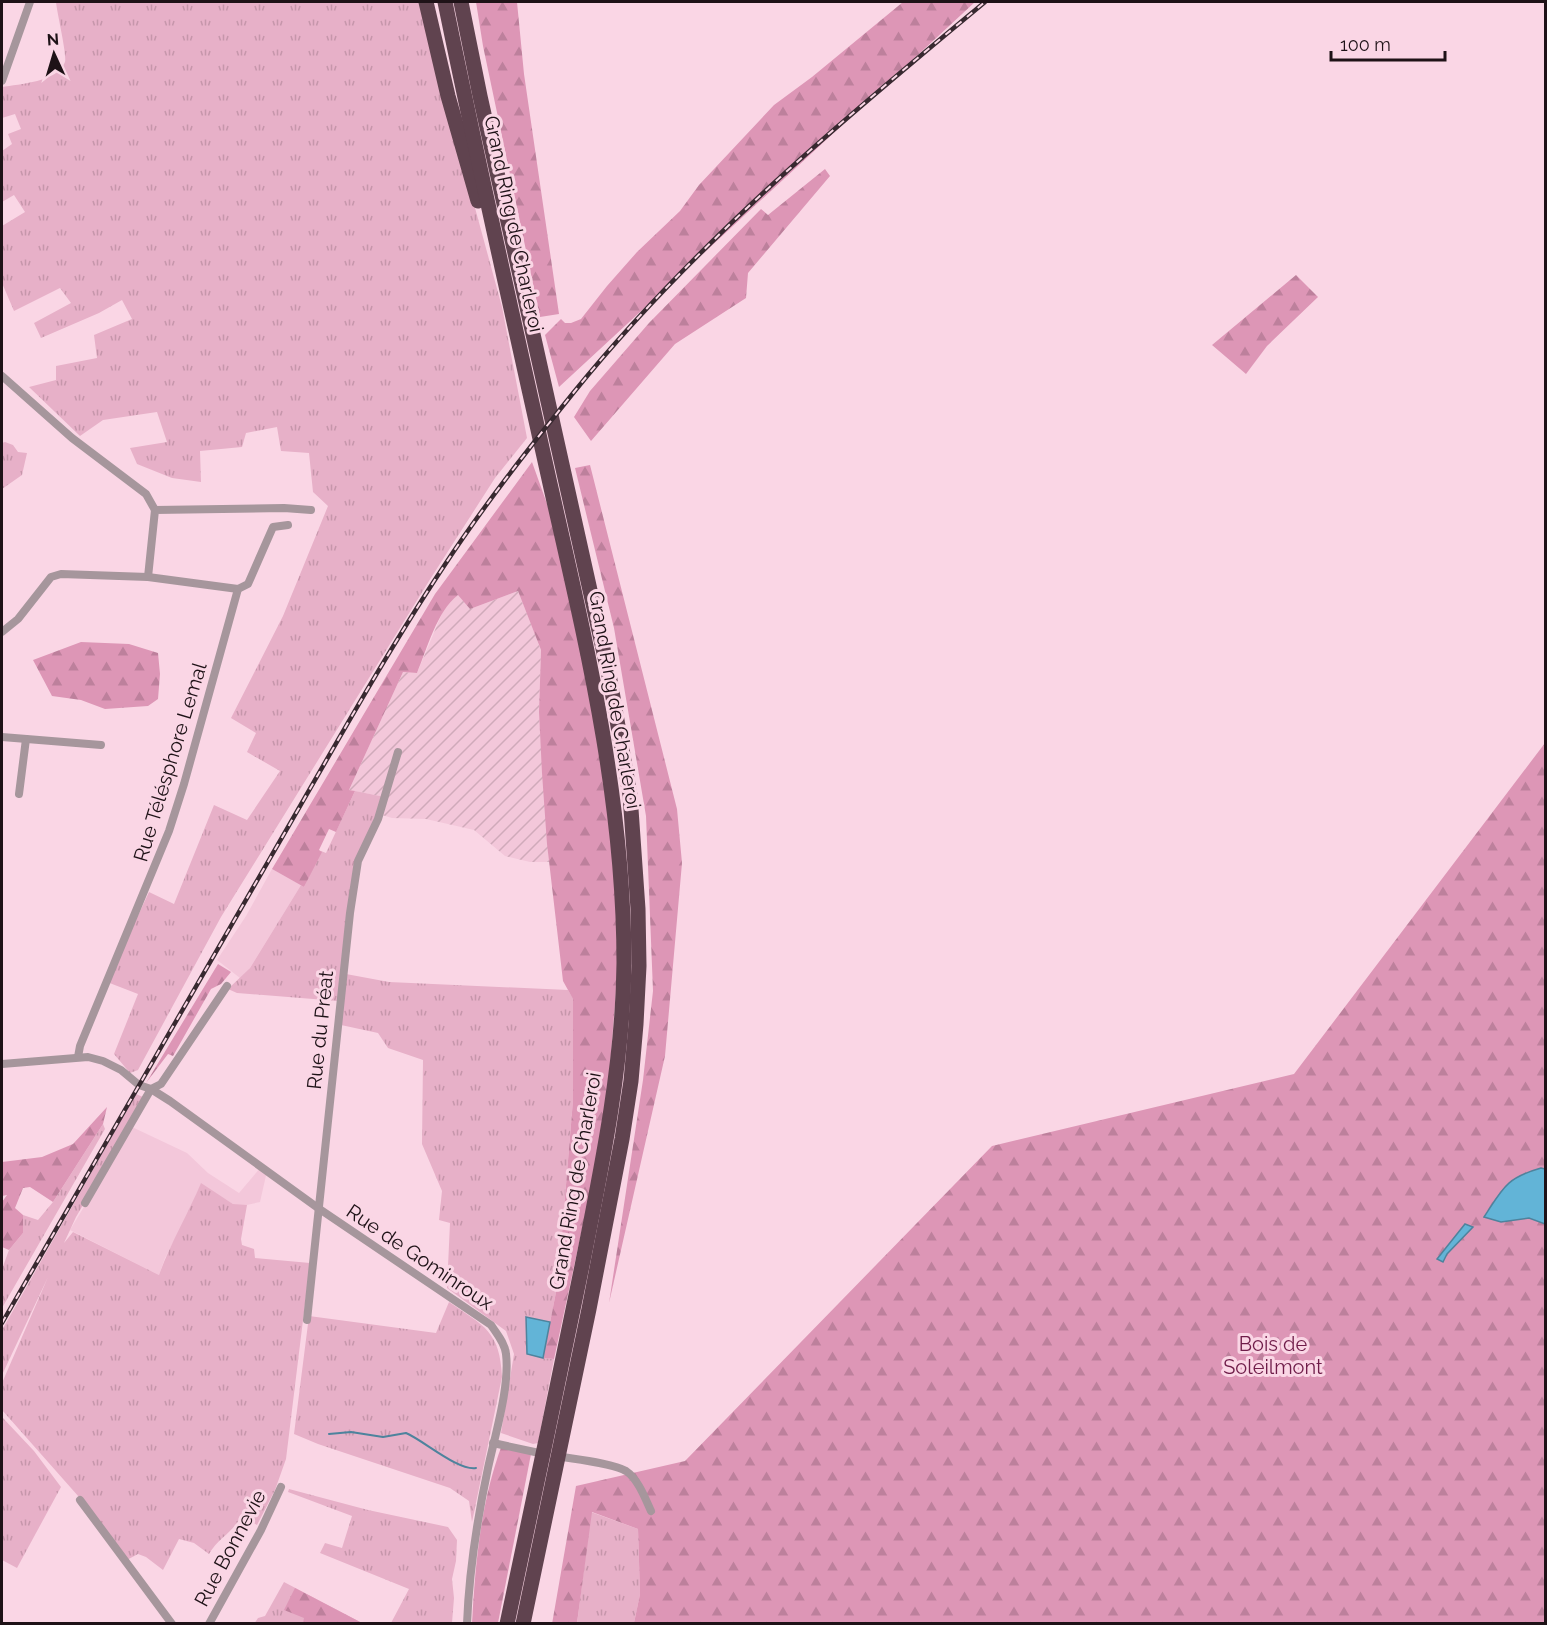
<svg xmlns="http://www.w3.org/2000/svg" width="1547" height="1625" viewBox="0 0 1547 1625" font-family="Raleway,sans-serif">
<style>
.built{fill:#f3c7da}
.industrial{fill:url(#industrial-furrows)}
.grass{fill:url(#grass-tufts)}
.forest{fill:url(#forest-firs)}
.water{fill:#62b4d7;stroke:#4e839d;stroke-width:1.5}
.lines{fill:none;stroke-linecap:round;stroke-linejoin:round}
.stream{stroke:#4e839d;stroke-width:2}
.minor{stroke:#a6969c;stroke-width:8}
.motorway{stroke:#60434f;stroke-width:15}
.rail-casing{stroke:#382930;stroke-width:4.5}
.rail{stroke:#fad6e5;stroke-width:2;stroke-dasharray:7;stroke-linecap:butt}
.labels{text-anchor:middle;stroke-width:6;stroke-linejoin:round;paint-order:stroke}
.street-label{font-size:20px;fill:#1e1217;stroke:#fad6e5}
.park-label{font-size:20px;fill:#6f1c49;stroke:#fad6e5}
</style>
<defs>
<pattern id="industrial-furrows" width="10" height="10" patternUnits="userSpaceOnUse" patternTransform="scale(1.5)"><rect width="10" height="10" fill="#f3c7da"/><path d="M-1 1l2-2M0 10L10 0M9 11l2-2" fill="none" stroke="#d0aaba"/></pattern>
<pattern id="grass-tufts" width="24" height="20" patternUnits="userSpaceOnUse" patternTransform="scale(1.5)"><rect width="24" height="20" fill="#e7b0c8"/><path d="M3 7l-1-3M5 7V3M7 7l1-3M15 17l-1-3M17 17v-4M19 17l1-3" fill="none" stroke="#c696ab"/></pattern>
<pattern id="forest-firs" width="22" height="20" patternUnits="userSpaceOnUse" patternTransform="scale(1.5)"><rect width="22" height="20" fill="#dd96b6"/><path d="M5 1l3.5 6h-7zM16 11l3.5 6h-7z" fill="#bd809c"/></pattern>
</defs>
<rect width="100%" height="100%" fill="#fad6e5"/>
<!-- built -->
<g class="built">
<path d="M272,869l29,16 -51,83 -10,10 -23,-18 29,-44z"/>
<path d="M132,1127l55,26 21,20 31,20 22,-26 6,4 -7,31 -18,4 -9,-2 -32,-20 -15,34 -21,40 -6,17 -89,-45z"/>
</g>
<!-- industrial -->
<path class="industrial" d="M518,591l23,59 -2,62 10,150h-19l-25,-6 -31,-26 -48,-11 -34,-1 -10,-3 3,-18 -36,-7 54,-118 14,1 26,-62 8,-12 7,-5 12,15z"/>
<!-- grass -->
<g class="grass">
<path d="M56,2h363l83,305 25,131 -32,40 -66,103 -208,336 -83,153 -8,3 -16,-19 24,-60 -31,-12 42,-90 25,12 40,-99 33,15 33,-49 -33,-19 9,-19 -25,-15 52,-102 45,-110 -15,-14 -4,-39 -28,-2 -4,-24 -31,6 -4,14 -42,4 1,31 -29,-4 -35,-14 -7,-16 37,-6 -10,-30 -54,8 -23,16 -51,-49 27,-7v-14l41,-8 -3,-23 38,-16 -10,-19 -23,13 -58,25 -7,-15 37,-20 -11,-15 -46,23 -12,-28v-57l23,-14 -11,-17 -12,7v-51l10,-7 -4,-10 13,-5 -6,-15 -13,4v-31c17,-3 56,-5 63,-25 2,-8 -8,-49 -9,-60z"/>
<path d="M5,442l8,3 5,7 9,1 -5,22 -20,14v-46z"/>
<path d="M355,791l30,6 -29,70 -18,134 -101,-8 -9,-4 22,-21 51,-83 3,2 17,-36 5,2z"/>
<path d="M346,974l43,8 179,8 5,9v101l-15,182 -15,76 11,1 -16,84 -5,1 -32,-11 13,-79 -8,-23 -59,-43 3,-65 -11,-3 3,-29 -20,-47 1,-84 -35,-12 -10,-15 -37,-8z"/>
<path d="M136,1094l7,3 -20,39 -47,81 -12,26 9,-11 86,43c11,-31 29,-61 42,-92l32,21 14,1 -6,34 1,6 12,4 1,9 55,5 -24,196 -11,31 -18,35 -16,-9c-7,16 -23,22 -32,38l-15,-11 -15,-4 -16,31 -17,-13 -8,-3 -13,7 -31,-47 -92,-104v-27l46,-106 -46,98v-45z"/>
<path d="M103,1124l2,5 -103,179v-39l7,-19 14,-17v-18l15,5 15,-18z"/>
<path d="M449,1302c35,24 51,29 53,75l-30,145 -3,-21 -19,-13 -132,-44 -24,-10 15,-118 127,17z"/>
<path d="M2,1417l32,34 27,36 -44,81 -15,-8z"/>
<path d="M289,1489l79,21 80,17 9,13 -1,21 -4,18 2,19 -2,25h-61l18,-34 -89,-36 5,-10 17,5 10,-32 -64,-24z"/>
<path d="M591,1512l47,17 2,65 -6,29 -57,1z"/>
<path d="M284,1582l78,41 -108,1 4,-6 7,-2z"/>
</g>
<!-- forest -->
<g class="forest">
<path d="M476,2h41l7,72 35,240 -19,3 -57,-271z"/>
<path d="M903,2h72l-416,385 -14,-52 16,-16 4,4h6l10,-4 26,-33 30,-34 43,-41 19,-26 75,-80 38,-28z"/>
<path d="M825,169l5,7 -82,97 -2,25 -71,46 -84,97 -17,-24 16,-26 59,-68 112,-114 7,6z"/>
<path d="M1296,275l22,22 -51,49 -21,28 -34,-29z"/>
<path d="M532,462l19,53 62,281 6,156 -13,166 -52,241 -11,-1 15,-76 15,-182v-101l-10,-18 -16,-137 -5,-71 -3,-61 2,-62 -23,-59 -48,18 -12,-14c-21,16 -31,54 -41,78l-14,-1 -54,118 6,1 -19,41 -7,-3 -10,21 3,2 -18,35 -32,-18 163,-275z"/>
<path d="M590,465l87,344 5,54 -17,193 -56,247 34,-223 10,-89 -7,-175 -32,-188 -39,-160z"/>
<path d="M81,642l48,2 29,9 2,21 -2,25 -10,7 -43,3 -24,-9 -29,-4 -19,-36z"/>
<path d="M1545,743v880h-911l6,-29 -2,-65 -46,-17 -15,111 -25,1 24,-138 109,-25 307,-315 302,-72z"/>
<path d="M218,964l13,8 -10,12 -10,5 -38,67 -5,-2 -22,29z"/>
<path d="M107,1107l-4,17 -50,78 -23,-15 -7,1 -8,20 8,7v18l-14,17 -7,-3v-45l5,-7 -5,1v-34l40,-5 31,-13z"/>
<path d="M502,1445l29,9 -33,169 -26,1c3,-59 9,-124 30,-179z"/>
<path d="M295,1588l67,35h-59l1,-5 -20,-8z"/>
</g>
<!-- water -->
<g class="water">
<path d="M1541,1168l4,1v55l-16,-6 -28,4 -17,-5c19,-29 22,-39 57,-49z"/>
<path d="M1465,1224l8,3 -26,27 -4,8 -6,-3z"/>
<path d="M526,1317l24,5 -7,36 -16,-4z"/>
</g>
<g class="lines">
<!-- stream -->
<path class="stream" d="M329,1434l22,-2 32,5 23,-4c17,7 52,38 70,35"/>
<!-- minor -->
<g class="minor">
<path d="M2,81l28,-79"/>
<path d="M2,376l70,62 74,56 9,16"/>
<path d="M148,577l7,-67 129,-2 27,2"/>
<path d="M2,632l16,-13 33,-42 10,-3 87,3 90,12"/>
<path d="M2,737l99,8"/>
<path d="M19,794l7,-55"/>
<path d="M78,1057l2,-11 89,-215 15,-47 54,-195 10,-5 25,-57 15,-2"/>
<path d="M2,1064l86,-7 15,4 18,9 18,15 12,4 19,12 148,107 173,117c6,9 14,18 15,29 4,32 -11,81 -18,114 -11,52 -19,103 -21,156"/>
<path d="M85,1203l66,-114 10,-5 66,-98"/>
<path d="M307,1320l43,-407 8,-52 20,-42 20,-67"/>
<path d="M493,1443l51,11"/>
<path d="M556,1456c17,3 57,7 70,15 12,8 19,27 25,40"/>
<path d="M80,1500l92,124"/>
<path d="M209,1624l52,-94 20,-43"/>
</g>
<!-- motorway -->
<g class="motorway">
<path d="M426,2l22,94 30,105"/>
<path d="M445,2c33,162 70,324 106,486 36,159 73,311 73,475 -1,102 -22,203 -42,303 -24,120 -50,238 -75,358"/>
<path d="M461,2l19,94 130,584 20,115 8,114 1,57 -3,58 -5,57 -9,58 -33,170 -66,315"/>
</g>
<!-- rail casing -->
<g class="rail-casing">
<path id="rail" d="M2,1323c89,-154 178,-309 267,-463 57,-98 112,-199 175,-294 40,-61 85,-118 130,-174 120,-148 266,-270 411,-390"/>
</g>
<!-- rail -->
<use href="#rail" class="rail"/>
</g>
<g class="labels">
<!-- street labels -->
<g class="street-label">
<text transform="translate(514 224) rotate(78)" y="7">Grand Ring de Charleroi</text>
<text transform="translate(615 700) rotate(80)" y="7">Grand Ring de Charleroi</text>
<text transform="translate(170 762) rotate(-73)" y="7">Rue Télésphore Lemal</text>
<text transform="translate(320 1030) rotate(-84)" y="7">Rue du Préat</text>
<text transform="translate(575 1181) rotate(-80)" y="7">Grand Ring de Charleroi</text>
<text transform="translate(420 1257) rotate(34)" y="7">Rue de Gominroux</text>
<text transform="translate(230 1548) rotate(-62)" y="7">Rue Bonnevie</text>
</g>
<!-- park labels -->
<g class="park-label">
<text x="1273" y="1351">Bois de<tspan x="1273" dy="23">Soleilmont</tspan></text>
</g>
</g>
<!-- border -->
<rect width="1547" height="1625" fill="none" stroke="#1e1217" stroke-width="6"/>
<!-- north arrow -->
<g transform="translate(54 54) rotate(356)" stroke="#fad6e5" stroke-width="4.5" paint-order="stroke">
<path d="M0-4.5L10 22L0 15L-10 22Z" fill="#1e1217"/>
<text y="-9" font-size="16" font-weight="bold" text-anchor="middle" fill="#1e1217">N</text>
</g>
<!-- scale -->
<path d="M1331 51v9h114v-9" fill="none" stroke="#1e1217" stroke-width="3"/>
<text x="1340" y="51" font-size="18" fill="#1e1217" stroke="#fad6e5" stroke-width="4.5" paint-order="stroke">100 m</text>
</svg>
